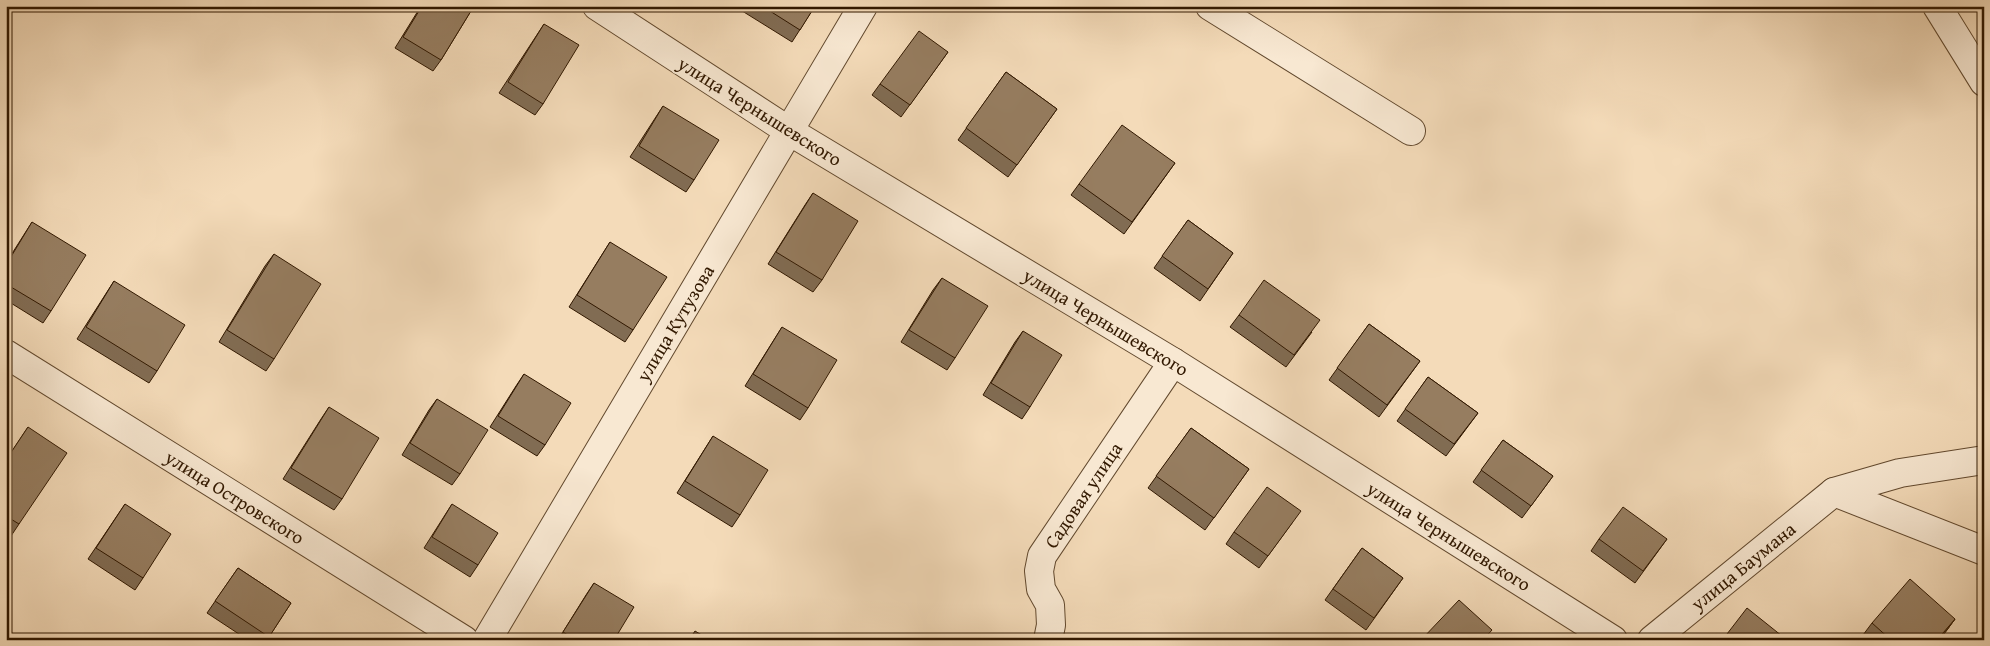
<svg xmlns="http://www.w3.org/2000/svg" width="1990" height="646" viewBox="0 0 1990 646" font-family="'Gentium Book Plus',serif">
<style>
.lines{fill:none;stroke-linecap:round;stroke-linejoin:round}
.minor-casing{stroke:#62492e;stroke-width:30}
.minor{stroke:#f8e8d2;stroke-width:28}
.wall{fill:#816c53;stroke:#311800}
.shaded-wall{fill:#695843;stroke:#311800}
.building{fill:#967d60;stroke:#311800}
.labels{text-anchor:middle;stroke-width:4;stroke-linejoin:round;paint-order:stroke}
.street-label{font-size:19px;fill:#311800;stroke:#f8e8d2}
</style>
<rect width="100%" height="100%" fill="#f4dbb9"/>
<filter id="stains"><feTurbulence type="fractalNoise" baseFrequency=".004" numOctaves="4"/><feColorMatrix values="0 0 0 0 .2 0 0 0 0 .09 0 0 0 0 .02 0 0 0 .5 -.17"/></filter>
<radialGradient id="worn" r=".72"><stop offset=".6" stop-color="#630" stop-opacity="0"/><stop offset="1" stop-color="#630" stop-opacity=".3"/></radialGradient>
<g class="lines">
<!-- minor casing -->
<g class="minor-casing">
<g id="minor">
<path d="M597,6l192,125 384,231 440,278"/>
<path d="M1210,6l201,125"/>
<path d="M1937,6l47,76"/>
<path d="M6,354l458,286"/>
<path d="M1984,460l-84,13 -66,19 150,59"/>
<path d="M487,640l376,-634"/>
<path d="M1048,640l3,-15 -1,-20 -9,-16 -2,-18 3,-15 131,-194"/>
<path d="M1652,640l182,-148"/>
</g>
</g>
<!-- minor -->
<use href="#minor" class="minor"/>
</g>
<!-- wall -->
<g class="wall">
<path d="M421,6h53l-33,54 -8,11 -38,-23z"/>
<path d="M741,6h74l-23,36 -53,-33z"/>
<path d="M544,24l-1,80 -8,11 -36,-22z"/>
<path d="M948,52l-47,65 -29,-22 8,-11z"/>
<path d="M1006,72l51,37 -49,68 -50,-37z"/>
<path d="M663,106l31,74 -8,12 -56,-35z"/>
<path d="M1175,163l-51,71 -53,-39 8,-11z"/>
<path d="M813,193l9,87 -9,12 -45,-28 37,-59z"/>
<path d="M1188,220l45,33 -33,48 -46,-33z"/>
<path d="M32,222l19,89 -8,12 -37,-23v-37z"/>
<path d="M610,242l23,88 -8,12 -56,-35z"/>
<path d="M274,254v105l-8,12 -47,-29 46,-76z"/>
<path d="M942,278l13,80 -8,12 -46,-28 32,-52z"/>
<path d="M114,281l43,90 -8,12 -72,-44z"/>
<path d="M1239,315l73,17 -26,35 -56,-40z"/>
<path d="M1369,324l51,37 -41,56 -50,-37z"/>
<path d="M782,327l26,81 -8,12 -55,-34z"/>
<path d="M1023,331l7,76 -8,12 -39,-24 32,-53z"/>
<path d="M524,374l21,71 -8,11 -47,-29 26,-41z"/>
<path d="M1428,377l50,36 -32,43 -49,-35z"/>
<path d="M437,399l23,75 -8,11 -50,-30 27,-45z"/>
<path d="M329,407l13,92 -8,11 -51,-31 38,-60z"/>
<path d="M28,427l-9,97 -8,12 -5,-3v-73z"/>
<path d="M1191,428l58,41 -44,61 -57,-42z"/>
<path d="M713,436l27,79 -8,12 -55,-34z"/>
<path d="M1503,440l50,36 -31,42 -49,-36z"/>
<path d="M125,504l18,74 -8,12 -47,-31z"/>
<path d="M452,504l26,61 -8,12 -46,-29z"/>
<path d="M1292,523l-33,45 -33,-24 8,-12z"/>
<path d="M1599,539h68l-32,44 -44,-32z"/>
<path d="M1362,548l41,30 -37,52 -41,-30z"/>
<path d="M238,568l53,35 -24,37h-19l-41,-27z"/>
<path d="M594,583l20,57h-56l28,-45z"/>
<path d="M1955,619l-8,11 -8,10h-70l-6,-5 9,-12z"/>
<path d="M1727,634l60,6h-64z"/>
</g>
<!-- shaded-wall -->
<path class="shaded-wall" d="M1955,619l-8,11 -8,10h-2z"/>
<!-- building -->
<g class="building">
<path d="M422,6h52l-33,54 -38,-23z"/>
<path d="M762,6h53l-15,24z"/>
<path d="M544,24l35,21 -36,59 -35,-22z"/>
<path d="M919,31l29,21 -38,53 -30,-21z"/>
<path d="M1006,72l51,37 -40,56 -51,-37z"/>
<path d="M663,106l56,34 -25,40 -55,-34z"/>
<path d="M1122,125l53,38 -43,59 -53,-38z"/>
<path d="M813,193l45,28 -36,59 -46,-28z"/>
<path d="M1188,220l45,33 -25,36 -46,-33z"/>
<path d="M32,222l54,33 -35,56 -45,-27v-19z"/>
<path d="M610,242l57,35 -34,53 -56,-35z"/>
<path d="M274,254l47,30 -47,75 -47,-29z"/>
<path d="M942,278l46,28 -33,52 -46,-28z"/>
<path d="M1264,280l56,40 -26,35 -55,-40z"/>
<path d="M114,281l71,44 -28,46 -71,-44z"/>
<path d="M1369,324l51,37 -33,44 -50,-37z"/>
<path d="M782,327l55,33 -29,48 -55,-34z"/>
<path d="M1023,331l39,24 -32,52 -39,-24z"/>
<path d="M524,374l47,29 -26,42 -47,-29z"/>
<path d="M1428,377l50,36 -24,31 -49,-35z"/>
<path d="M437,399l51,31 -28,44 -50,-31z"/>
<path d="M329,407l50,31 -37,61 -51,-31z"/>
<path d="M28,427l39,26 -48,71 -13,-8v-56z"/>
<path d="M1191,428l58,41 -35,49 -58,-42z"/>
<path d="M713,436l55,34 -28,45 -55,-34z"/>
<path d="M1503,440l50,36 -22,30 -50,-36z"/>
<path d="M1267,487l34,24 -33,45 -34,-24z"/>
<path d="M125,504l46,30 -28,44 -47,-30z"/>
<path d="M452,504l46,29 -20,32 -46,-28z"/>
<path d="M1623,507l44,32 -24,32 -44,-32z"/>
<path d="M1362,548l41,30 -29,40 -41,-29z"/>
<path d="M238,568l53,35 -22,34 -54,-36z"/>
<path d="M1910,579l45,40 -18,21h-46l-19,-17z"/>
<path d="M594,583l40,24 -20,33h-38l-13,-8z"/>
<path d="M1459,600l33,30 -9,10h-59l-2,-1z"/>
<path d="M1747,608l40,32h-53l-7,-6z"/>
<path d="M695,631l15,9h-21z"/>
</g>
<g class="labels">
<!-- street labels -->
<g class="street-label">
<text transform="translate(760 111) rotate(32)" y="7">улица Чернышевского</text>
<text transform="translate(1106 322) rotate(31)" y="7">улица Чернышевского</text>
<text transform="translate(675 323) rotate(-59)" y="7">улица Кутузова</text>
<text transform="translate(1083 495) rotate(-56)" y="7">Садовая улица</text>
<text transform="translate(235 497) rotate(32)" y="7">улица Островского</text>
<text transform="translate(1449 536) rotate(32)" y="7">улица Чернышевского</text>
<text transform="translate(1743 566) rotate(-39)" y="7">улица Баумана</text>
</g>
</g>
<!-- margin -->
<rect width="1990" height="646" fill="none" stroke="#f4dbb9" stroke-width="25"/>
<rect x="8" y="8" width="1975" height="631" fill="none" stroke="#311800" stroke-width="2.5"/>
<rect x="12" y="12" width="1965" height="621" fill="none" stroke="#311800"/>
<rect width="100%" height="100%" filter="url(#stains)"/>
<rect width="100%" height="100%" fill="url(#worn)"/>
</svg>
